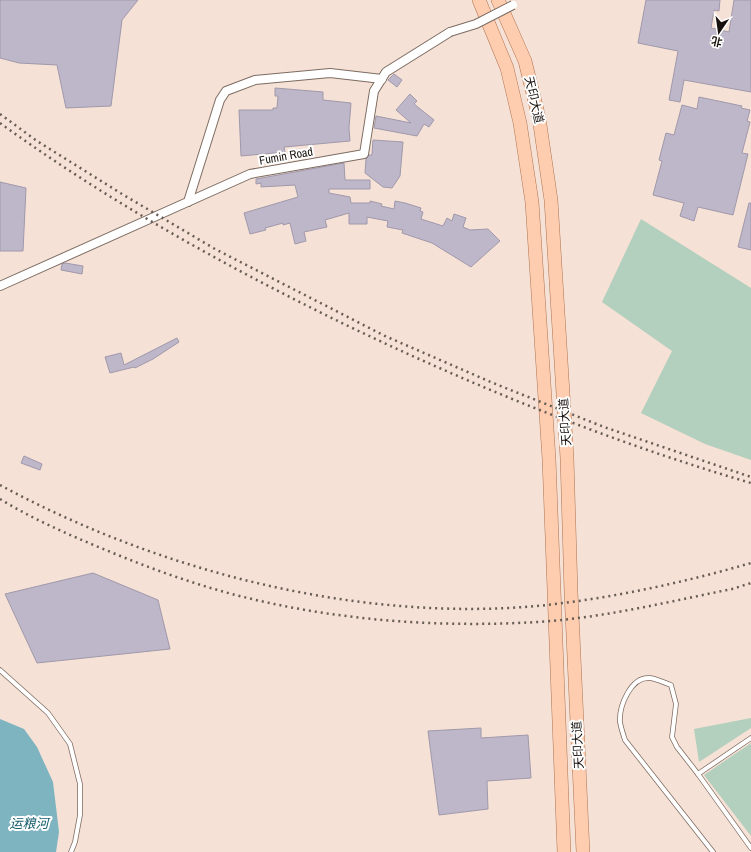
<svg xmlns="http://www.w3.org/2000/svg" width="751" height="852" viewBox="0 0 751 852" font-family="'Archivo Narrow','Noto Sans SC',sans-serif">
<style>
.green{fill:#b3cfbd}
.water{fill:#7eb3c0}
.building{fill:#beb7c9;stroke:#a099ab}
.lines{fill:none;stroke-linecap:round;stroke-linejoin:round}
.lane-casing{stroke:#7d6c62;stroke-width:5.5}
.street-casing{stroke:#7d6c62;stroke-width:10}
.primary-casing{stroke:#ad7453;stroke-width:14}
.lane{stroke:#fff;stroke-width:4}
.street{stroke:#fff;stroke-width:8}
.primary{stroke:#feccae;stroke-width:13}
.rail{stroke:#685d56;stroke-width:2.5;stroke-dasharray:2 4;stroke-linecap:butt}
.street-bridge-casing{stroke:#7d6c62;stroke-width:10;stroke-linecap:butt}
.street-bridge{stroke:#fff;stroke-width:8}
.labels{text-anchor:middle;stroke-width:4;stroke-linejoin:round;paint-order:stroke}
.street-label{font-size:12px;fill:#18110d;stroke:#fff}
.water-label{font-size:13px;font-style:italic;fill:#115c69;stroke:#fff}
</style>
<rect width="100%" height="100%" fill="#f5e1d5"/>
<!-- green -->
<g class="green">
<path d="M641,219l110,69v172l-46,-16 -64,-31 31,-62 -70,-49z"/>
<path d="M751,718v10l-52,34 -5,-33z"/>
<path d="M751,743v93l-47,-61z"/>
</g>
<!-- water -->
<path class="water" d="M0,719l24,10 13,18 16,35 6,50 -3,20h-56z"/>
<!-- building -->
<g class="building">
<path d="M0,0h138l-16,20 -11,86 -45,2 -9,-43 -38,-2 -19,-5z"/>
<path d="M646,0h74l-1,11 -5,-1 -3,18 18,4 5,-32h17v92l-67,-12 -4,22 -11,-2 9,-49 -40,-8z"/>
<path d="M394,74l8,6 -5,7 -9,-7z"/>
<path d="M275,88l48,4v8l28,3 -2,25 1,13 -66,6 1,5 -44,4 -2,-46h34v-2h4l1,-12h-3z"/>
<path d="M410,94l7,7 -3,3 20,16 -5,7 -5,-3 -7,12 -43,-8 2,-12 35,7 -15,-13z"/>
<path d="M699,97l43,9 -1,2 9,2 -3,11 3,1 -8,31 6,1 -15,61 -35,-8 -4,14 -14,-5 4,-13 -31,-8 9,-34 -3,-1 7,-27 8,2 8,-30 15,4z"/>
<path d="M373,140l30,2 -3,34 -8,12 -9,-1 -18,-14 1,-14 3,-4h3z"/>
<path d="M344,163l1,17h25v9h-41v4l21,4 1,6h19v-2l12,3 -1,2 13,3 1,-8 10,2 16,5 -1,3 3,1 -2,7 22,7 4,-8 5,3 2,-7 12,4 -3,9 7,3 18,-1 12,12 -29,26 -39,-24 -30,-10 1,-3 -16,-3 1,-6 -21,-4v7h-18v-11l-24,7 2,7 -23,5 2,9 -11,3 -5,-21 -7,2v-2l-18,5 1,2 -16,4 -6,-21 54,-16 -3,-12 -34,2v-4l-5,1v-5z"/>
<path d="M0,182l26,6 -3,63h-23z"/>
<path d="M749,203h2v47l-13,-3z"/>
<path d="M65,263l18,3 -1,8 -21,-4 1,-6z"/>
<path d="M177,338l2,4 -26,17 -18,9 -1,-1 -24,6 -5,-16 16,-4 3,12z"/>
<path d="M24,456l18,8 -2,6 -19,-7z"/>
<path d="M93,573l65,27 12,49 -133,14 -32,-69z"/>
<path d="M481,728v10l47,-3 3,43 -44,3 1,28 -49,6 -11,-84z"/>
</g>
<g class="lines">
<!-- lane casing -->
<g class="lane-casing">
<g id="lane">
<path d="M0,670l48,43 22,31 10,40v31l-5,27 -4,10"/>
<path d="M751,738l-53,36 53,74"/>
<path d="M698,774l-21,-27 -5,-10 4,-33 -5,-19c-6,-2 -14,-6 -21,-7 -19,-2 -31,28 -30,44 1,6 3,12 5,18l88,112"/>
</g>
</g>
<!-- street casing -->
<g class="street-casing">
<g id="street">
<path d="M188,202l32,-102 6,-9 29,-11 75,-7 52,6"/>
<path d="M0,286l250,-112 114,-20 10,-63 12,-19 64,-40"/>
</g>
</g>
<!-- primary casing -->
<g class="primary-casing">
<g id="primary">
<path d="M479,0l28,68 13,55 12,79 17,257 15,393"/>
<path d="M498,0l27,61 14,57 12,82 16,258 4,134 12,260"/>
</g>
</g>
<!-- lane -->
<use href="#lane" class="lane"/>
<!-- street -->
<use href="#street" class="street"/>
<!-- primary -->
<use href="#primary" class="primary"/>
<!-- rail -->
<g class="rail">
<path d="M0,114l37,27 85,53 93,55 170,87 108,47 111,44 147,50"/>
<path d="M0,123c108,78 225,143 344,201 131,63 267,118 407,159"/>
<path d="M0,485c159,86 356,137 537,121 71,-7 145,-23 214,-43"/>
<path d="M0,499c36,22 74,38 113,54 39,16 78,30 119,41 98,26 203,34 305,28 66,-4 130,-20 195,-33l19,-6"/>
</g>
<!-- street-bridge casing -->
<g class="street-bridge-casing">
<path id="street-bridge" d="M450,32l26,-8 37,-19"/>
</g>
<!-- street-bridge -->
<use href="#street-bridge" class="street-bridge"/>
</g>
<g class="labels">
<!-- street labels -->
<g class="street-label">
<text transform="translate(534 100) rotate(77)" y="4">天印大道</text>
<text transform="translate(286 156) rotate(-10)" y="4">Fumin Road</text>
<text transform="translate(565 422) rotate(-94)" y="4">天印大道</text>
<text transform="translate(578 745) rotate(-93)" y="4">天印大道</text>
</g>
<!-- water labels -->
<g class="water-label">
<text x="29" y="828">运粮河</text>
</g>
</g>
<!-- north arrow -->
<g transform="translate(719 32) rotate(193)" stroke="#ffffff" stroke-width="3" paint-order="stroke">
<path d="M0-3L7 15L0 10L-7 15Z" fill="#18110d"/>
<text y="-6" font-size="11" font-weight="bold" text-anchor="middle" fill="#18110d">北</text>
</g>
</svg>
